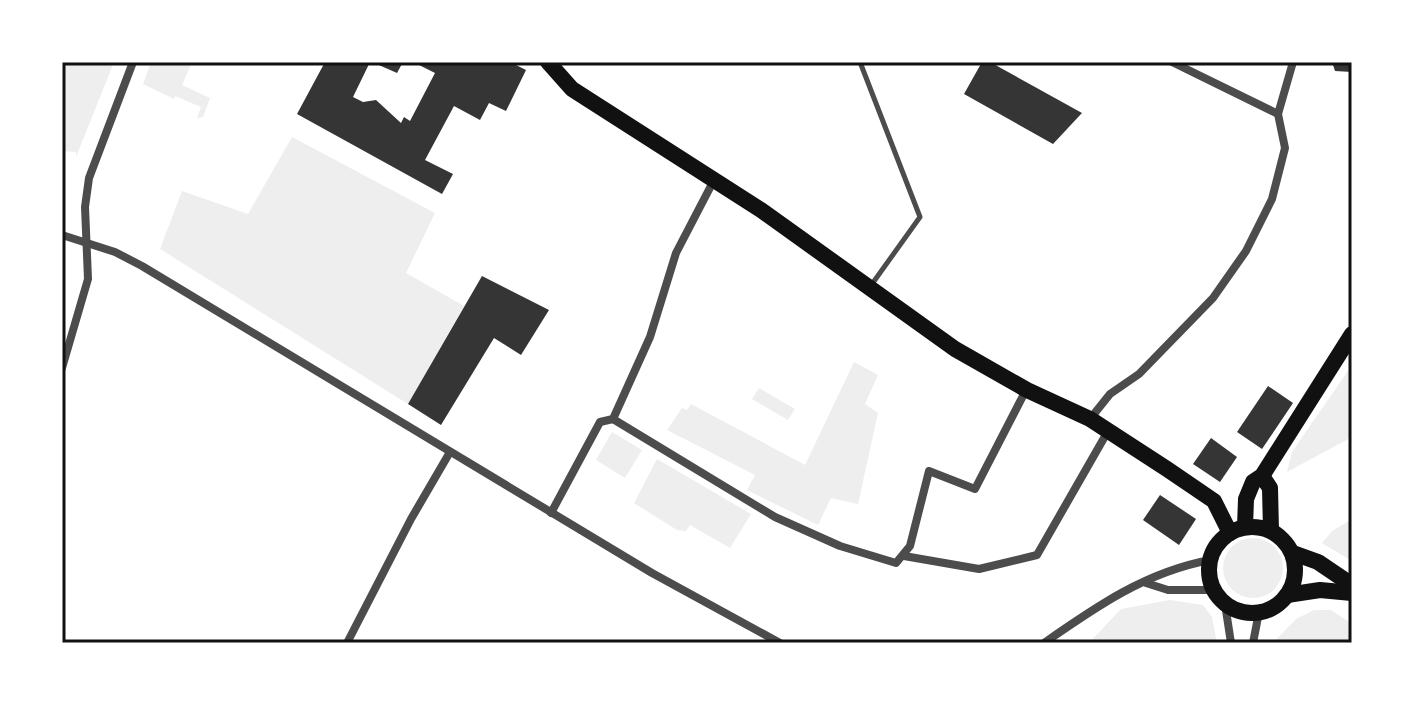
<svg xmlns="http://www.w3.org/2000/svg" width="1414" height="705" viewBox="0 0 1414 705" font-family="'PT Sans',sans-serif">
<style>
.green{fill:#eee}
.building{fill:#353535}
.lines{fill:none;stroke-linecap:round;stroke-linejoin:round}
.service{stroke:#4c4c4c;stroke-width:5}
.minor{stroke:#4c4c4c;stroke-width:8}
.primary{stroke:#111;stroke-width:16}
.neatline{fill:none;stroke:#111;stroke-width:3}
</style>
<rect width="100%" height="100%" fill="#fff"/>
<!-- green -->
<g class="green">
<path d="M62,62h52l-38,95v-5l-14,-1z"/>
<path d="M151,62h41l-10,23 28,13 -7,19 -6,1 4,-11 -26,-11 -1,3 -31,-15z"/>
<path d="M292,137l143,76 -29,60 58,33 -56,98 -248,-155 22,-58 66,23z"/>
<path d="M854,362l24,13 -13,29 13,9 -20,91 -27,-6 -13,27 -71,-35 8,-15 -88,-45 15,-22 5,2 4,-6 114,61z"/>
<path d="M1350,368l2,69 -65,35 5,-20z"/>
<path d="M759,388l36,21 -7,11 -36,-21z"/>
<path d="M612,432l30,18 -17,28 -29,-18z"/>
<path d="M657,459l94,55 -21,34 -40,-23 -4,6 -9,-1 -43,-27z"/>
<path d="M1349,521l3,4v36l-30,-18 10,-12z"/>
<circle cx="1253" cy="568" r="30"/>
<path d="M1170,600l33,5 9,12 5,26h-128l32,-34z"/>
<path d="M1314,610h17l21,14v19h-79l23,-24z"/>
</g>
<!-- building -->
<g class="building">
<path d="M325,62h45l-17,35 10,5 13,-2 25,23 3,-6 6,4 25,-48 -22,-11h97l16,8 -20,41 -17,-8 -9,17 -26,-14 -29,54 28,14 -11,20 -145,-80z"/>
<path d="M372,62h31l-6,11z"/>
<path d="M982,62h8l92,51 -29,31 -89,-50z"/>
<path d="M1332,62h20v10l-17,-1z"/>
<path d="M482,276l67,34 -28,45 -27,-17 -53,87 -33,-21z"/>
<path d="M1268,386l25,17 -31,46 -25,-17z"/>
<path d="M1211,438l26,19 -17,25 -27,-18z"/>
<path d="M1160,495l36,24 -17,26 -36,-25z"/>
</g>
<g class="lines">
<!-- service -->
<path class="service" d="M860,62l60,155 -48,67"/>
<!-- minor -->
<g class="minor">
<path d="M1172,62l106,52"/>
<path d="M62,235l53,17 27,14 510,307 128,70"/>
<path d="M62,368l26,-89 -3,-72 4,-29 44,-116"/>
<path d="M613,419l162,98 65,29 56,17 14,-17 19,-75 46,18 51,-99"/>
<path d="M1090,419l20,-25 29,-20 74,-76 33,-47 26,-52 13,-51 -7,-34 15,-52"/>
<path d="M551,513l49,-91 13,-3 37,-82 26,-84 38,-73"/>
<path d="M904,556l75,13 58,-14 71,-124"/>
<path d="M1146,583l22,7h46"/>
<path d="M1225,604l6,39"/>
<path d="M347,643l64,-124 39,-67"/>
<path d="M1044,643c53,-37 102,-71 166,-83"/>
<path d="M1253,643l6,-31"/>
</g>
<!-- primary -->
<g class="primary">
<path d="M548,62l24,27 189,121 194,139 72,41 63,29 77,50 47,32 16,32"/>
<path d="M1262,476l8,12 1,43"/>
<circle cx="1252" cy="570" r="43"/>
<path d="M1245,527l1,-28 7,-17 9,-6 90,-142"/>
<path d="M1293,553l25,9 34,23"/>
<path d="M1287,595l33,-5 32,3"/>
</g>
</g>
<!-- border -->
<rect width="1414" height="705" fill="none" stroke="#ffffff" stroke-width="128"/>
<rect x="64" y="64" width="1286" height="577" class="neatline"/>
</svg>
